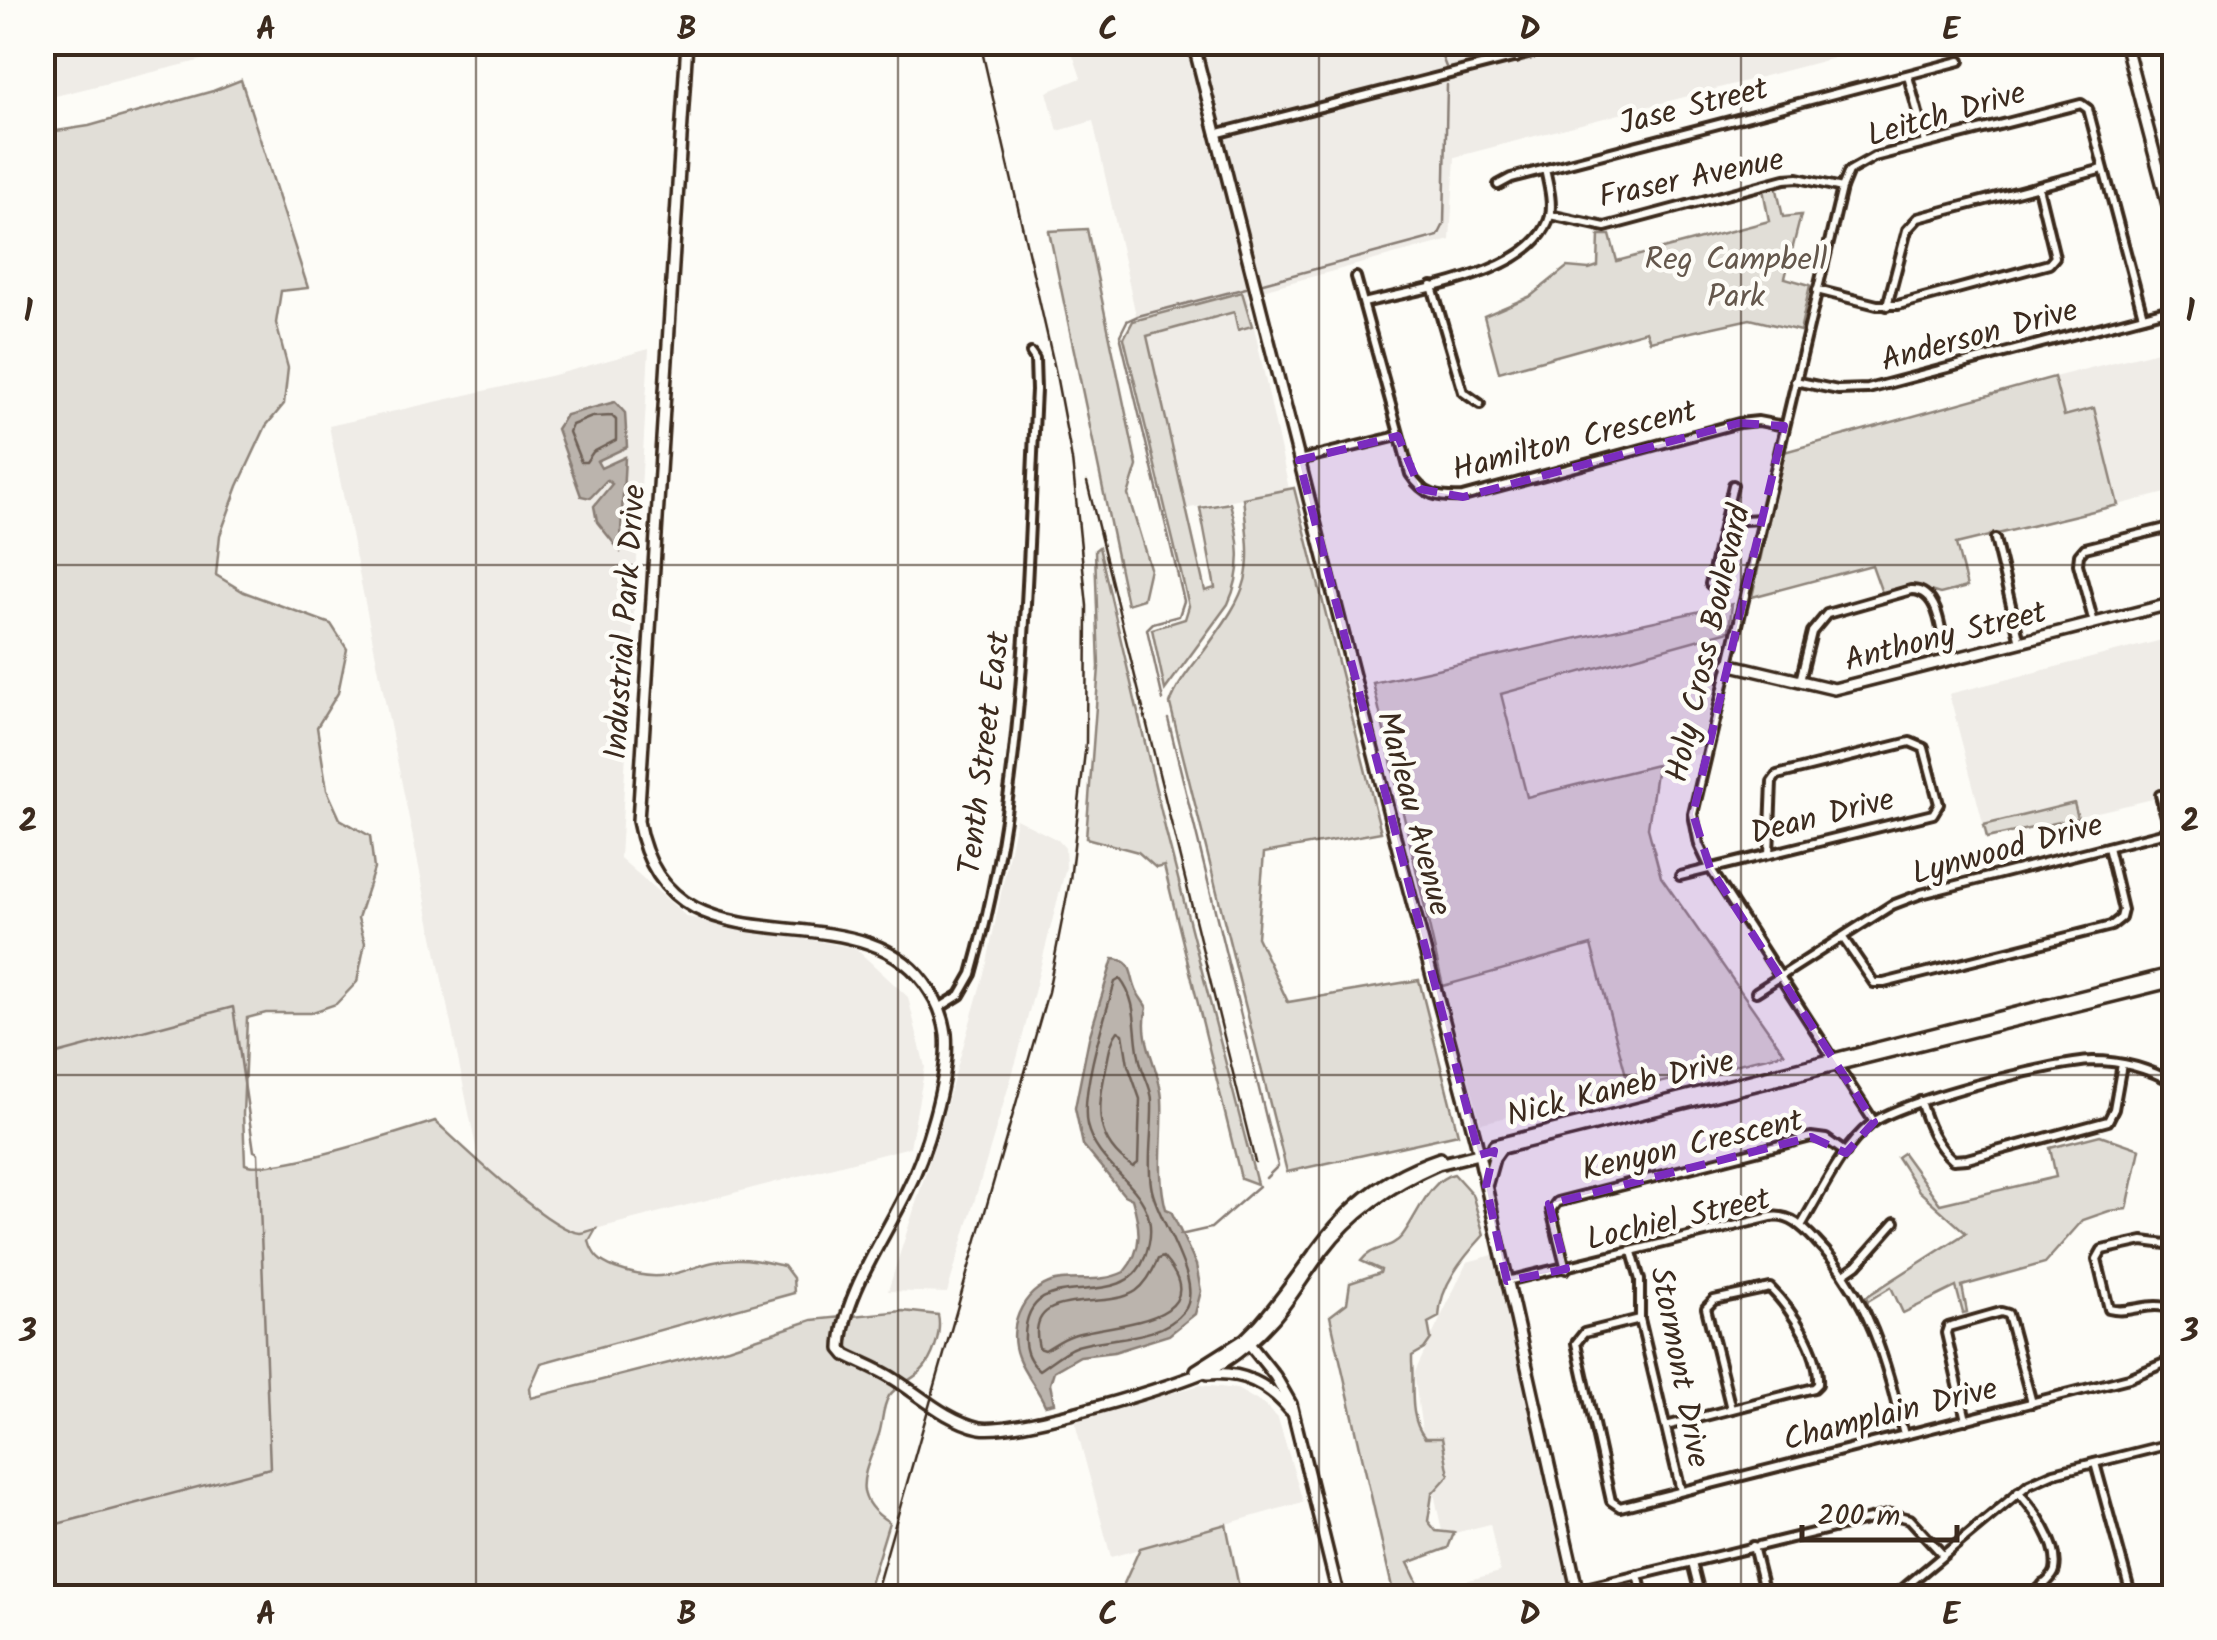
<svg xmlns="http://www.w3.org/2000/svg" width="2217" height="1640" viewBox="0 0 2217 1640" font-family="Kalam,sans-serif">
<style>
.built{fill:#efece7}
.green{fill:#e1ded7;stroke:#8e847a;stroke-width:2.5}
.water{fill:#bbb4ad;stroke:#887d74;stroke-width:2.5}
.lines{fill:none;stroke-linecap:round;stroke-linejoin:round}
.shore{stroke:#6e6157;stroke-width:2.5}
.stream{stroke:#887d74;stroke-width:2.5}
.street-casing{stroke:#3b2a1e;stroke-width:14}
.secondary-casing{stroke:#3b2a1e;stroke-width:16}
.street{stroke:#fdfcf7;stroke-width:6}
.secondary{stroke:#fdfcf7;stroke-width:9}
.rail{stroke:#3b2a1e;stroke-width:2.5}
.marked{fill:#7b2cbf;fill-opacity:0.2;stroke:#7b2cbf;stroke-width:8;stroke-dasharray:20 12;stroke-linejoin:round}
.grid{fill:none;stroke:#3b2a1e;stroke-width:2.5;stroke-opacity:0.55}
.labels{text-anchor:middle;stroke-width:9;stroke-linejoin:round;paint-order:stroke}
.street-label{font-size:32px;fill:#3b2a1e;stroke:#fdfcf7}
.park-label{font-size:32px;fill:#64574c;stroke:#fdfcf7}
.neatline{fill:none;stroke:#3b2a1e;stroke-width:4}
.grid-label{font-size:32px;text-anchor:middle;font-weight:bold;fill:#3b2a1e}
</style>
<rect width="100%" height="100%" fill="#fdfcf7"/>
<filter id="ink" filterUnits="userSpaceOnUse"><feTurbulence type="fractalNoise" baseFrequency=".01" numOctaves="2"/><feDisplacementMap in="SourceGraphic" scale="20" xChannelSelector="R" yChannelSelector="G"/><feConvolveMatrix kernelMatrix="1 2 1 2 8 2 1 2 1" color-interpolation-filters="sRGB"/></filter>
<g filter="url(#ink)">
<!-- built -->
<g class="built">
<path d="M42,43h186l3,10 -188,46z"/>
<path d="M1069,43h822l-436,114 -5,83 -203,54 42,195 -110,21 -86,-389 -35,10 -11,-39 34,-14z"/>
<path d="M2174,347v144l-56,14 -24,-96 -30,7 -10,-39z"/>
<path d="M649,349l-29,509 67,59 168,31 53,49 17,70 -15,80 -330,86 -22,-8 -79,-63 -150,-736 229,-52z"/>
<path d="M1729,631l-30,123 -172,43 -26,-104z"/>
<path d="M2174,637v157l-187,44 -38,-144z"/>
<path d="M1016,819l42,21 7,8 1,19 -48,188 -71,238 -59,-2 51,-160 48,-168z"/>
<path d="M1591,945l39,145 -149,33 -38,-137z"/>
<path d="M1493,1255l79,342 -172,1 100,-26 -10,-48 -47,12 -19,-91 -10,-71 53,-112z"/>
<path d="M1201,1385l36,4 28,16 13,13 25,84 -192,55 -37,-138z"/>
</g>
<!-- green -->
<g class="green">
<path d="M241,80l67,208 -27,3 -5,32 12,45 -4,36 -18,22 -28,60 -18,49 -4,40 28,17 87,32 16,25 -9,44 -21,34 10,63 13,29 30,17 4,33 -16,49 7,25 -8,39 -21,22 -26,9h-44l-19,5 -4,96 2,50c24,11 159,-33 190,-43 25,23 115,110 145,112 5,0 10,-3 16,-4l-7,12c4,15 11,21 26,27 61,22 70,-7 122,-9 16,-1 32,4 47,7l9,12 1,15 -253,70 -11,25 1,10 197,-50 84,-28 91,-9 35,4c4,17 -5,45 -18,57 -11,10 -22,12 -31,24 -7,11 -6,26 -10,38 -12,37 -32,62 10,88l-23,75h-823v-1464l46,-7 124,-35z"/>
<path d="M1776,185l7,32 18,-2 -16,63 25,7 -10,46 -50,-12 -100,22 -4,-10 -147,41 -15,-56 47,-20 36,-29 22,2 9,-3 1,-31h11l7,26 152,-40 -6,-32z"/>
<path d="M1087,229l50,237 -9,29 22,73 -7,31 -16,5 -78,-373z"/>
<path d="M1242,292l10,34 -14,4 -4,-18 -87,24 58,255 10,-3 -15,-80 30,-5c10,36 14,66 -2,101l-63,86 -13,-61 33,-10 4,-13 -65,-268 9,-17z"/>
<path d="M2054,377l10,39 30,-8 24,97 -162,39 11,43 -27,7 -30,-9 -28,8 -10,-28 -120,32 32,-145z"/>
<path d="M1294,488l87,344 -117,21 -7,84 31,65 131,-22 39,154 -171,38 -117,-468c7,-20 21,-36 34,-53 48,-66 49,-73 39,-153z"/>
<path d="M1099,547l67,285 91,352 -16,-6 -77,-312 -8,2 -18,-16 -52,-14 13,-171 -4,-117z"/>
<path d="M1732,604l-3,27 -228,63 26,103 130,-32 -9,63 13,49 123,176 -154,37 -39,-145 -148,41 -70,-303z"/>
<path d="M2074,803l4,15 -91,20 -3,-13z"/>
<path d="M2100,1135l40,14 -13,60 -18,2 -26,9 -38,43 -83,23 5,26 -4,1 -7,-26 -53,26 -12,-26 -23,14 -2,-4 100,-64 -47,-42 -22,-34 6,-4 37,51 116,-27 -6,-29z"/>
<path d="M1454,1174l18,20 12,41c-21,23 -44,50 -45,82l-11,6 3,16 -7,10 -12,7v6c2,25 -4,56 13,76h17l7,37 -17,19 -4,27 8,10 18,2 -6,15 -40,15 13,27 -27,6 -64,-280 17,-13 3,-20 30,-10 1,-3 -20,-9c10,-15 30,-11 41,-25 15,-19 27,-57 52,-62z"/>
<path d="M1226,1524l15,73h-123l22,-49z"/>
</g>
<!-- water -->
<g class="water">
<path d="M615,402l10,11 2,34 -30,14 4,7 24,-11 -5,94 -23,-29 -3,-16 18,-22 -5,-4 -17,18 -9,-2 -24,-67 9,-14z"/>
<path d="M1113,959c22,1 16,17 24,33 3,6 7,10 10,16 -9,32 13,60 15,91 2,37 -6,73 4,110l5,2 25,54 5,26 -6,23 -26,21 -55,17 -34,4 -26,15 -4,13 4,19 -9,2c-7,-17 -20,-30 -27,-48 -13,-32 8,-74 44,-77 21,-2 42,2 62,-8 20,-23 16,-46 8,-73l-8,-4 -41,-50 -8,-37 14,-70z"/>
</g>
<g class="lines">
<!-- shore -->
<g class="shore">
<path d="M612,416l4,4v20l-23,12 -7,10h-5l-12,-30 3,-7 20,-8z"/>
<path d="M1120,979c20,25 12,55 21,86 3,11 11,24 11,36 1,27 -5,57 -1,84 4,33 55,98 33,126 -24,30 -74,25 -107,35 -14,5 -27,17 -38,24 -10,-9 -15,-20 -14,-34 2,-79 97,-17 120,-79 25,-67 -46,-80 -58,-132 -7,-33 18,-109 28,-143z"/>
<path d="M1118,1031l5,3 5,31 12,34 -2,64 -5,4c-39,-26 -36,-57 -27,-99 3,-13 4,-27 12,-37z"/>
<path d="M1163,1257c58,67 -54,66 -90,78 -10,3 -19,10 -28,15l-6,-2c-16,-65 65,-35 97,-57 11,-8 17,-20 22,-32z"/>
</g>
<!-- stream -->
<g class="stream">
<path d="M1436,42l10,25"/>
<path d="M1263,283l175,-47 6,-12 3,-139"/>
<path d="M1163,700l-16,-71 6,-6 26,-7 5,-15 -64,-266 7,-14 11,-5 108,-28"/>
<path d="M1168,719l110,447 -12,12"/>
<path d="M42,1058l191,-51 21,144 4,2 12,315 -228,60"/>
<path d="M1180,1235l31,-7 48,-42"/>
</g>
<!-- street casing -->
<g class="street-casing">
<g id="street">
<path d="M1512,42l4,16"/>
<path d="M1908,76l18,67"/>
<path d="M1215,134l360,-92"/>
<path d="M1498,185l13,-7 449,-117"/>
<path d="M1550,215l55,12 180,-48 13,-1 44,10"/>
<path d="M1356,277l54,197c14,22 28,24 53,23l276,-74 19,-2 26,5"/>
<path d="M1432,286l31,106 17,12"/>
<path d="M1817,290l60,15h21l151,-41 6,-7 -17,-70"/>
<path d="M1364,303c51,-13 171,-29 186,-87 3,-15 -2,-32 -5,-47"/>
<path d="M1887,306l20,-76 11,-12 185,-49"/>
<path d="M1795,381l43,9 30,-1 306,-81"/>
<path d="M1299,460l99,-24"/>
<path d="M1725,521l37,-2"/>
<path d="M1995,539l25,103"/>
<path d="M1710,584l23,-99"/>
<path d="M2094,623l-16,-59 1,-9 6,-7 77,-19 12,7"/>
<path d="M1800,681l12,-49 15,-18 84,-24c30,-1 31,49 35,71"/>
<path d="M2160,795l14,50"/>
<path d="M1680,876l253,-62 6,-10 -15,-56 -14,-6 -133,33 -5,7 -3,72"/>
<path d="M1843,938l31,45h10l227,-57 10,-8 2,-8 -15,-63"/>
<path d="M1756,992l136,-87 29,-11 253,-64"/>
<path d="M939,1008l21,-13 12,-21c54,-190 54,-388 64,-584l-1,-31 -4,-6"/>
<path d="M1920,1101c7,23 15,43 33,59l14,-1 141,-38 6,-12 8,-45"/>
<path d="M1874,1122l-164,-254 -11,-23 -6,-31 149,-626 7,-17 25,-14 207,-53 7,5 55,207"/>
<path d="M1801,1226c20,-33 39,-77 70,-102 29,-23 183,-62 222,-63 28,0 57,8 81,22"/>
<path d="M2174,1245l-31,-4 -41,9 -5,9 12,50c22,6 42,-10 65,1"/>
<path d="M1632,1252l8,28v39l41,172"/>
<path d="M1566,1269l-15,-59 6,-8 254,-65 15,2 20,14"/>
<path d="M1844,1274l13,-9 38,-43"/>
<path d="M1507,1281l264,-64c19,-3 32,10 45,24 54,55 70,121 88,194"/>
<path d="M1640,1319l-56,14 -8,10 35,158 9,6 509,-129 45,-19"/>
<path d="M1966,1420l-20,-87 2,-6 53,-15 7,2 24,89"/>
<path d="M1666,1426l148,-38 4,-4c2,-32 -26,-74 -48,-96l-56,12 -8,8 25,101"/>
<path d="M2171,1444l3,15"/>
<path d="M2095,1463l37,135"/>
<path d="M2018,1492c16,17 42,52 37,78 -2,10 -20,21 -28,28"/>
<path d="M1753,1546l13,52"/>
<path d="M1692,1562l9,36"/>
<path d="M1638,1575l6,23"/>
<path d="M2043,1584l11,14"/>
<path d="M1577,1590l314,-76 19,5 32,35"/>
<path d="M1892,1598l137,-114 25,-11 120,-30"/>
</g>
</g>
<!-- secondary casing -->
<g class="secondary-casing">
<g id="secondary">
<path d="M687,42l-49,779c31,170 222,56 292,170 8,12 14,28 16,43 4,44 -21,122 -41,161 -22,45 -63,104 -64,154l5,6c16,8 33,14 48,24 27,17 53,42 86,49 35,6 201,-43 235,-61 23,-12 42,-30 59,-49 18,-21 32,-46 49,-68 30,-40 69,-66 115,-86l736,-183"/>
<path d="M1193,42l205,807 78,292 103,457"/>
<path d="M2125,42l49,186"/>
<path d="M1728,664l106,25 340,-86"/>
<path d="M1494,1145l680,-172"/>
<path d="M1487,1183l7,-25 5,-7"/>
<path d="M1247,1341l28,35 16,28 48,194"/>
<path d="M1196,1370l49,-31 14,-14c64,-73 78,-132 181,-167"/>
<path d="M1208,1374c35,-3 60,10 82,36"/>
</g>
</g>
<!-- street -->
<use href="#street" class="street"/>
<!-- secondary -->
<use href="#secondary" class="secondary"/>
<!-- rail -->
<g class="rail">
<path d="M1087,482l168,680"/>
<path d="M874,1598l174,-606 22,-112 16,-137 1,-137 -15,-146 -17,-91 -75,-327"/>
</g>
</g>
</g>
<!-- marked area -->
<path class="marked" d="M1739,423l45,3 -91,388 17,54 164,254 -28,31 -35,-16 -262,67 17,65 -59,12 -21,-95 8,-35 -15,4 -180,-695 99,-24 22,53 43,8z"/>
<!-- grid -->
<path class="grid" d="M476,42v1556M898,42v1556M1319,42v1556M1741,42v1556M42,565h2132M42,1075h2132"/>
<g class="labels">
<!-- street labels -->
<g class="street-label">
<text transform="translate(1693 105) rotate(-14)" y="11">Jase Street</text>
<text transform="translate(1946 113) rotate(-16)" y="11">Leitch Drive</text>
<text transform="translate(1691 177) rotate(-12)" y="11">Fraser Avenue</text>
<text transform="translate(1979 334) rotate(-15)" y="11">Anderson Drive</text>
<text transform="translate(1574 439) rotate(-14)" y="11">Hamilton Crescent</text>
<text transform="translate(624 622) rotate(-86)" y="11">Industrial Park Drive</text>
<text transform="translate(1945 635) rotate(-14)" y="11">Anthony Street</text>
<text transform="translate(1707 643) rotate(-77)" y="11">Holy Cross Boulevard</text>
<text transform="translate(983 753) rotate(-83)" y="11">Tenth Street East</text>
<text transform="translate(1415 813) rotate(75)" y="11">Marleau Avenue</text>
<text transform="translate(1822 815) rotate(-14)" y="11">Dean Drive</text>
<text transform="translate(2007 848) rotate(-15)" y="11">Lynwood Drive</text>
<text transform="translate(1620 1087) rotate(-14)" y="11">Nick Kaneb Drive</text>
<text transform="translate(1692 1144) rotate(-13)" y="11">Kenyon Crescent</text>
<text transform="translate(1678 1218) rotate(-13)" y="11">Lochiel Street</text>
<text transform="translate(1681 1367) rotate(79)" y="11">Stormont Drive</text>
<text transform="translate(1890 1413) rotate(-14)" y="11">Champlain Drive</text>
</g>
<!-- park labels -->
<g class="park-label">
<text x="1736" y="269">Reg Campbell<tspan x="1736" dy="37">Park</tspan></text>
</g>
</g>
<!-- margin -->
<rect width="2217" height="1640" fill="none" stroke="#fdfcf7" stroke-width="110"/>
<!-- scale -->
<path d="M1802 1525v15h155v-15" fill="none" stroke="#3b2a1e" stroke-width="5"/>
<text x="1817" y="1525" font-size="30" fill="#3b2a1e" stroke="#fdfcf7" stroke-width="8" paint-order="stroke">200 m</text>
<rect x="55" y="55" width="2107" height="1530" class="neatline"/>
<g class="grid-label">
<text x="266" y="39">A</text>
<text x="687" y="39">B</text>
<text x="1108" y="39">C</text>
<text x="1530" y="39">D</text>
<text x="1951" y="39">E</text>
<text x="28" y="321">1</text>
<text x="2190" y="321">1</text>
<text x="28" y="831">2</text>
<text x="2190" y="831">2</text>
<text x="28" y="1341">3</text>
<text x="2190" y="1341">3</text>
<text x="266" y="1624">A</text>
<text x="687" y="1624">B</text>
<text x="1108" y="1624">C</text>
<text x="1530" y="1624">D</text>
<text x="1951" y="1624">E</text>
</g>
</svg>
